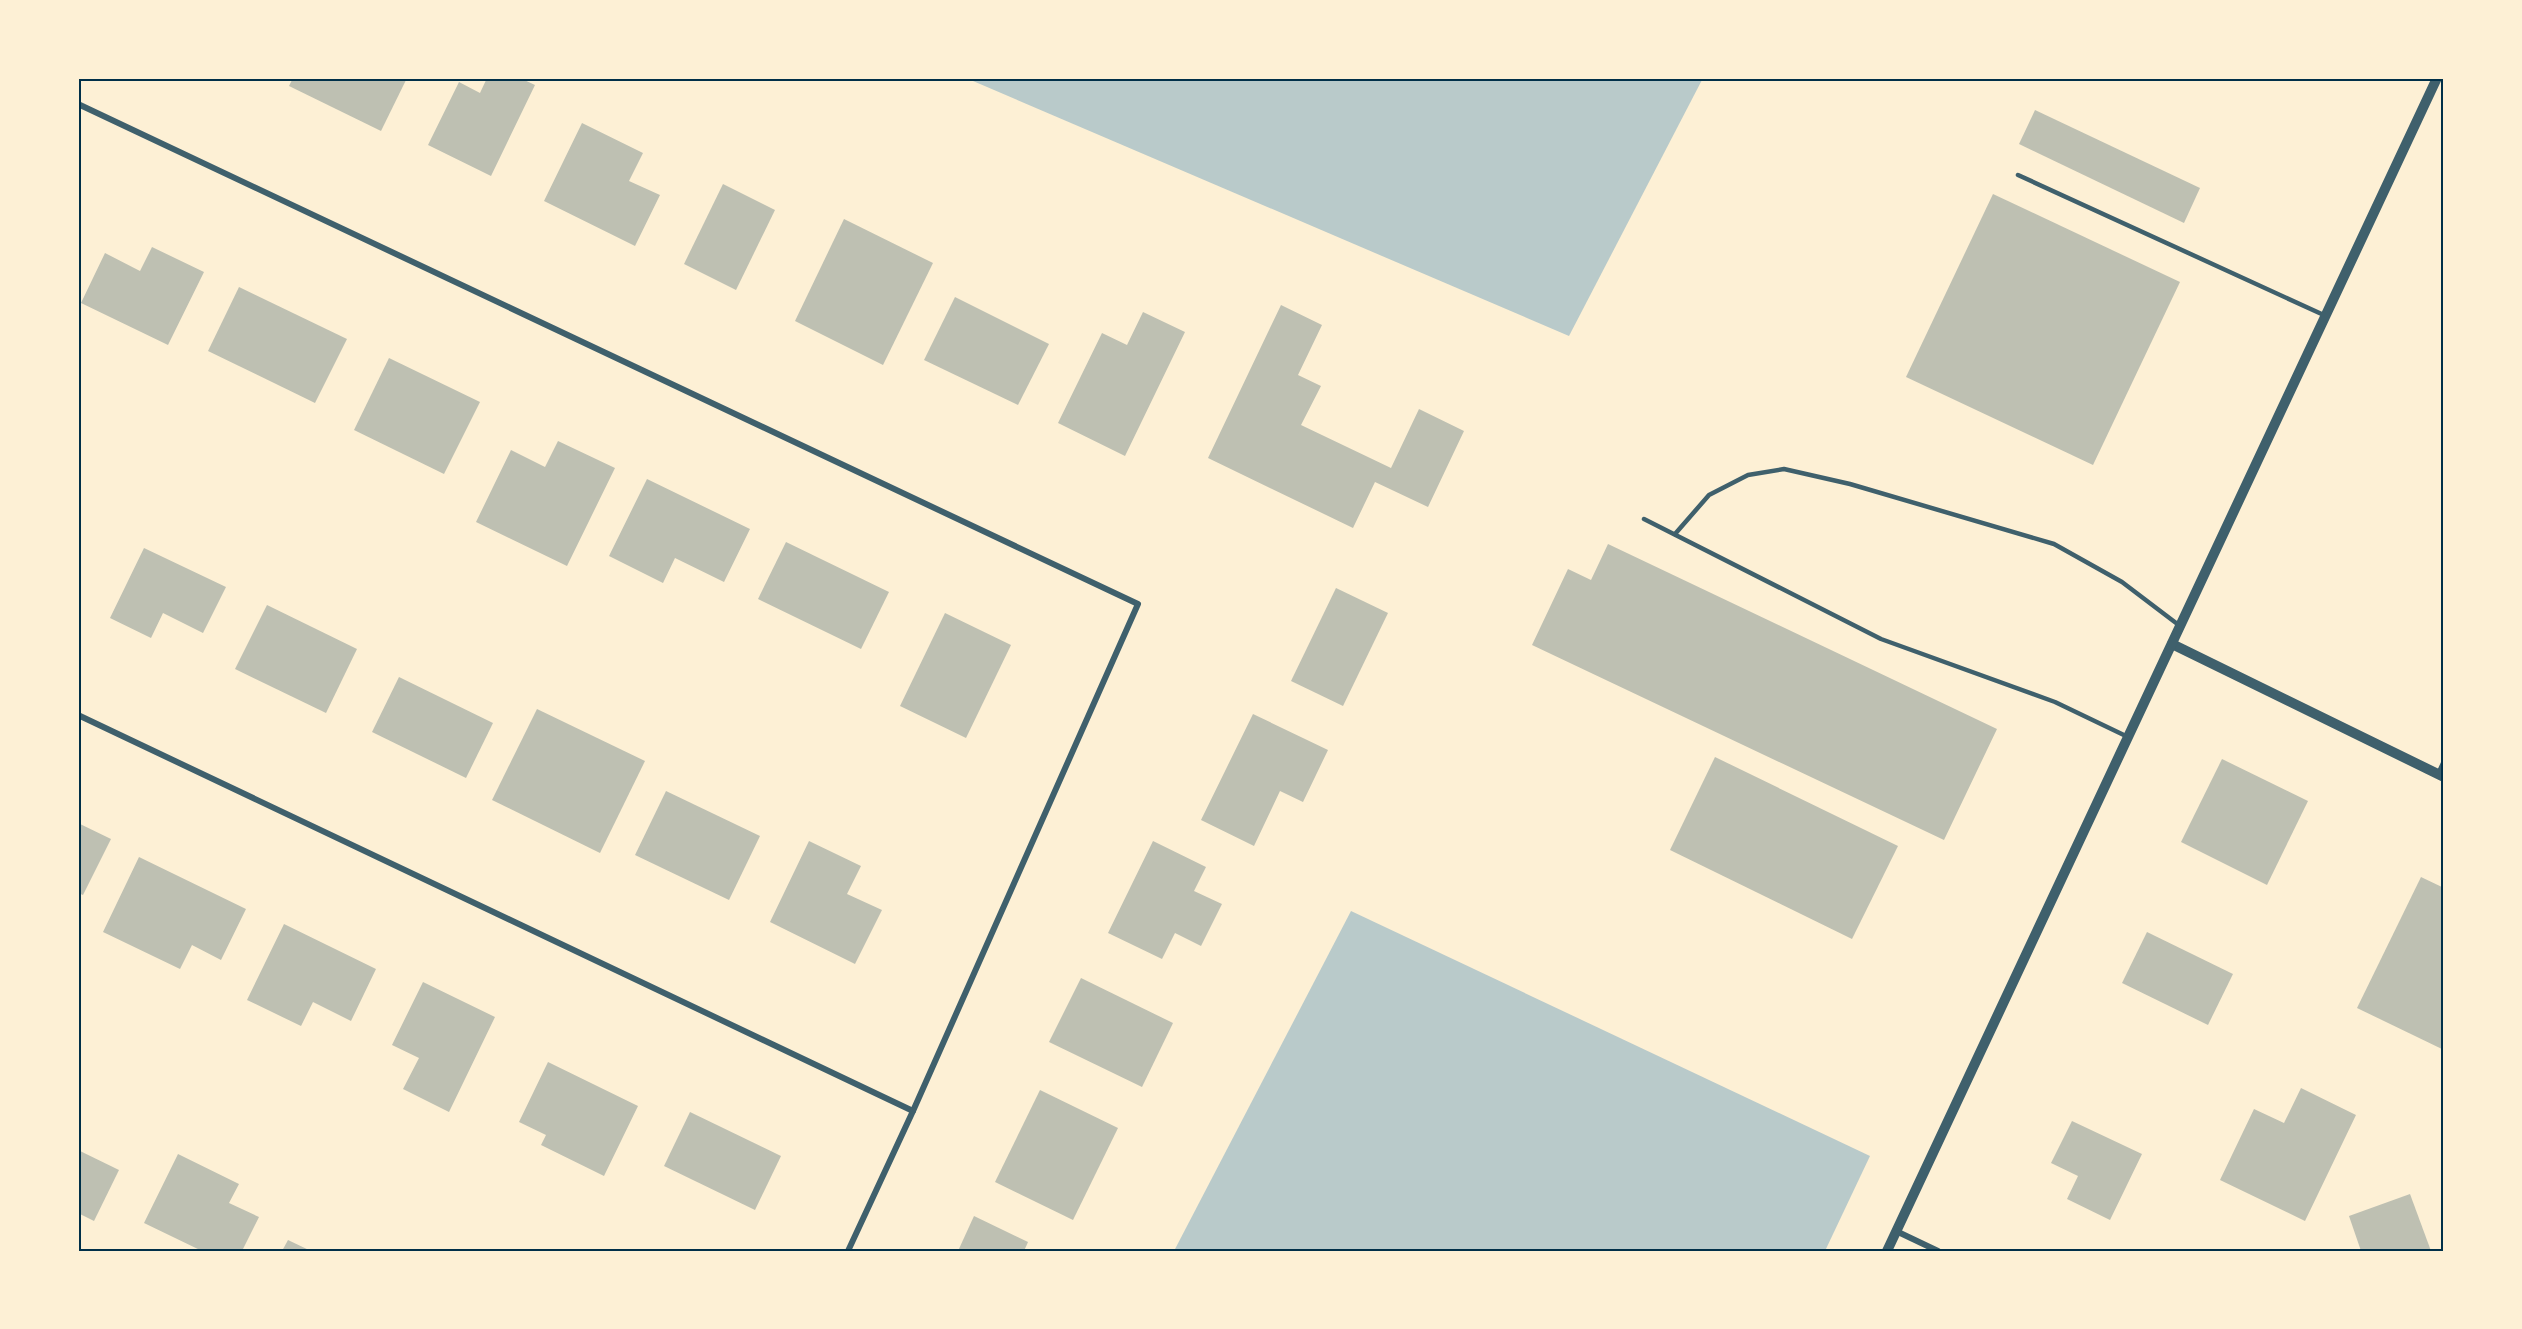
<svg xmlns="http://www.w3.org/2000/svg" width="2522" height="1329" viewBox="0 0 2522 1329" font-family="Figtree,sans-serif">
<style>
.green{fill:#b9caca}
.building{fill:#bec0b2}
.lines{fill:none;stroke-linecap:round;stroke-linejoin:round}
.service{stroke:#3f606c;stroke-width:4.5}
.minor{stroke:#3f606c;stroke-width:6}
.tertiary{stroke:#3f606c;stroke-width:10}
.neatline{fill:none;stroke:#003049;stroke-width:2}
</style>
<rect width="100%" height="100%" fill="#fdf0d5"/>
<!-- green -->
<g class="green">
<path d="M966,78h737l-134,258z"/>
<path d="M1351,911l519,245 -45,95h-651z"/>
</g>
<!-- building -->
<g class="building">
<path d="M293,78h114l-26,53 -92,-45z"/>
<path d="M487,78h33l15,7 -44,91 -63,-31 31,-63 21,11z"/>
<path d="M2035,110l165,78 -16,35 -165,-79z"/>
<path d="M582,123l61,30 -14,28 31,14 -25,51 -91,-45z"/>
<path d="M723,184l52,26 -39,80 -52,-26z"/>
<path d="M1993,194l187,88 -87,183 -187,-88z"/>
<path d="M844,219l89,44 -50,102 -88,-44z"/>
<path d="M152,247l52,25 -36,73 -87,-42 24,-50 35,18z"/>
<path d="M239,287l108,52 -32,64 -107,-52z"/>
<path d="M955,297l94,47 -31,61 -94,-45z"/>
<path d="M1281,305l41,20 -24,50 23,11 -20,39 90,43 28,-59 45,22 -36,76 -53,-25 -22,46 -145,-70z"/>
<path d="M1143,312l42,20 -60,124 -67,-33 44,-90 25,12z"/>
<path d="M389,358l91,44 -36,72 -90,-44z"/>
<path d="M558,441l57,27 -48,98 -91,-44 35,-72 34,17z"/>
<path d="M647,479l103,50 -26,53 -49,-24 -12,25 -54,-27z"/>
<path d="M786,542l103,50 -28,57 -103,-50z"/>
<path d="M1608,544l389,185 -53,111 -412,-195 36,-76 23,11z"/>
<path d="M144,548l82,39 -23,46 -40,-20 -12,25 -41,-20z"/>
<path d="M1336,588l52,25 -45,93 -52,-25z"/>
<path d="M267,605l90,44 -31,64 -91,-44z"/>
<path d="M945,613l66,32 -45,93 -66,-32z"/>
<path d="M399,677l94,46 -27,55 -94,-46z"/>
<path d="M537,709l108,52 -45,92 -108,-53z"/>
<path d="M1253,714l75,36 -25,52 -23,-11 -26,55 -53,-26z"/>
<path d="M1715,757l183,89 -46,93 -182,-89z"/>
<path d="M2222,759l86,42 -41,84 -86,-43z"/>
<path d="M666,791l94,45 -31,64 -94,-45z"/>
<path d="M78,823l33,16 -28,56 -5,-2z"/>
<path d="M809,841l52,25 -14,28 35,16 -27,54 -85,-42z"/>
<path d="M1153,841l53,26 -12,24 28,13 -21,42 -26,-13 -13,26 -54,-26z"/>
<path d="M139,857l107,52 -25,51 -29,-15 -12,24 -77,-37z"/>
<path d="M2421,877l23,11v162l-87,-42z"/>
<path d="M284,924l92,45 -25,52 -38,-19 -12,24 -54,-26z"/>
<path d="M2147,932l86,42 -25,51 -86,-42z"/>
<path d="M1081,978l92,45 -31,64 -93,-45z"/>
<path d="M423,982l72,35 -46,95 -46,-23 16,-31 -27,-13z"/>
<path d="M548,1062l90,44 -34,70 -63,-31 5,-10 -27,-13z"/>
<path d="M2301,1088l55,27 -51,106 -85,-41 34,-71 30,14z"/>
<path d="M1040,1090l78,38 -45,92 -78,-38z"/>
<path d="M690,1112l91,44 -26,54 -91,-44z"/>
<path d="M2072,1121l70,33 -32,66 -43,-21 11,-23 -27,-13z"/>
<path d="M78,1150l41,20 -25,51 -16,-8z"/>
<path d="M178,1154l61,30 -10,19 30,14 -17,34h-40l-58,-28z"/>
<path d="M2410,1194l21,57h-70l-12,-35z"/>
<path d="M974,1216l54,26 -4,9h-66z"/>
<path d="M288,1240l23,11h-29z"/>
</g>
<g class="lines">
<!-- service -->
<g class="service">
<path d="M2018,175l308,141"/>
<path d="M1644,519l237,120 174,63 73,35"/>
<path d="M1675,534l34,-39 39,-20 36,-6 66,15 204,60 68,38 58,44"/>
<path d="M2438,774l6,-13"/>
</g>
<!-- minor -->
<g class="minor">
<path d="M78,104l1060,500 -225,507 -65,140"/>
<path d="M78,715l835,396"/>
<path d="M1896,1231l42,20"/>
</g>
<!-- tertiary -->
<g class="tertiary">
<path d="M2172,644l272,133"/>
<path d="M1887,1251l550,-1173"/>
</g>
</g>
<!-- border -->
<rect width="2522" height="1329" fill="none" stroke="#fdf0d5" stroke-width="159"/>
<rect x="80" y="80" width="2362" height="1170" class="neatline"/>
</svg>
